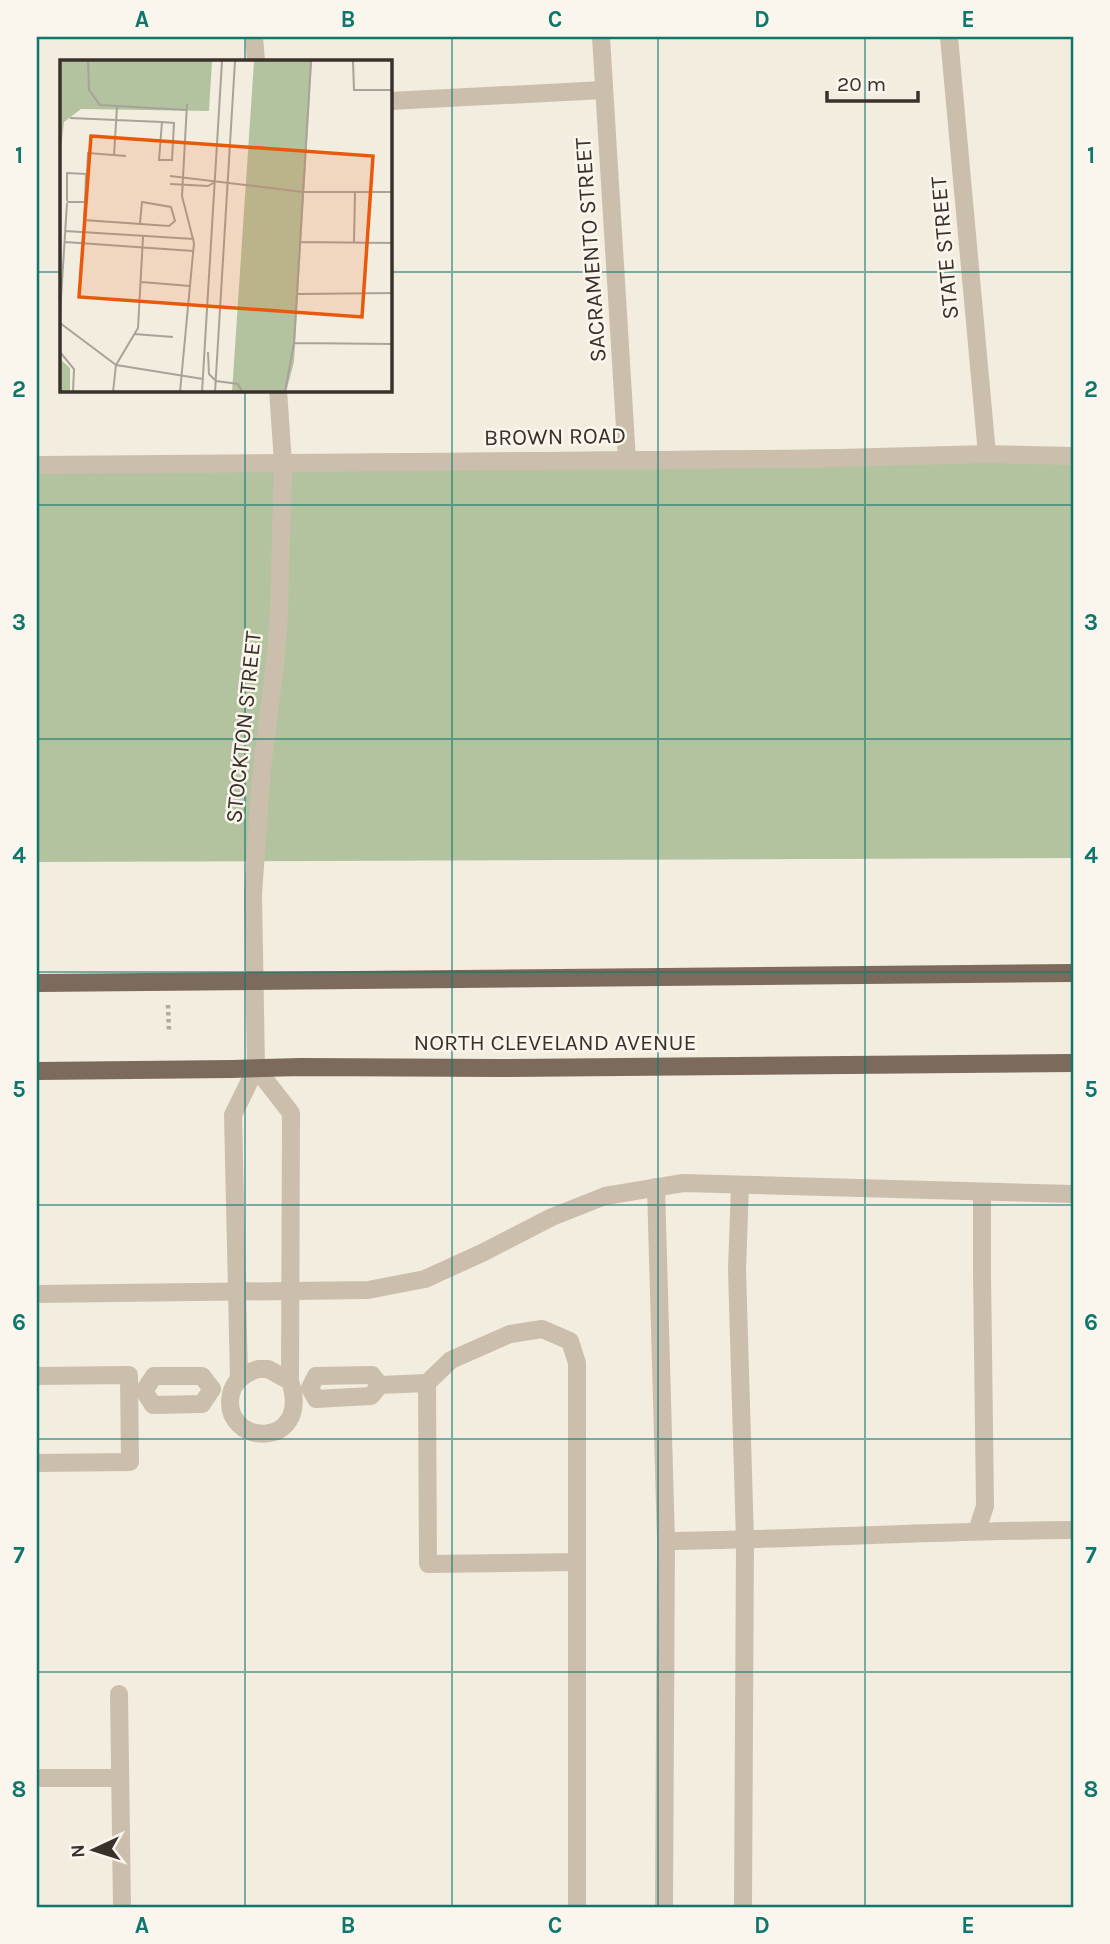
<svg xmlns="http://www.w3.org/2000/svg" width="1110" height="1944" viewBox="0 0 1110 1944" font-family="Karla,sans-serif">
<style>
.green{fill:#b3c3a0}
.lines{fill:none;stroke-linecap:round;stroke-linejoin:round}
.path{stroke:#b8a996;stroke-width:4.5;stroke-dasharray:3.5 3.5;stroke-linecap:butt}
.minor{stroke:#ccbeac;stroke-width:18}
.major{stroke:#7c6b5c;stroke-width:18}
.grid{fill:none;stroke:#0f766e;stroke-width:2;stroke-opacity:0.55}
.labels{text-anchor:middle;stroke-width:5;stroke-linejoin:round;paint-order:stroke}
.street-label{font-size:23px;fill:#3a312b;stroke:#faf6ed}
.inset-road{fill:none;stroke:#a9a298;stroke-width:2}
.view{fill:#e8590c;fill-opacity:0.15;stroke:#e8590c;stroke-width:3.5}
.inset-edge{fill:none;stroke:#3a312b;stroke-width:3.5}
.neatline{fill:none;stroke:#0f766e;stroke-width:2.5}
.grid-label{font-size:23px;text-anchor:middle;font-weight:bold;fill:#0f766e}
</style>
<rect width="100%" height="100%" fill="#f3ede0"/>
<!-- green -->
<path class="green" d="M1073,447v411l-1036,4v-405z"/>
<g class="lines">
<!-- path -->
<path class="path" d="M168,1005l1,27"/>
<!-- minor -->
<g class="minor">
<path d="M254,37l2,24"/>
<path d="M601,37l26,423"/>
<path d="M949,37l38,417"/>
<path d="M390,101l214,-11"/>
<path d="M37,465l765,-6 185,-5 86,2"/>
<path d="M256,1068l35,45 -1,268"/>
<path d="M740,1185l-3,85 8,270 -2,367"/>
<path d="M656,1187l10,354 -2,366"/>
<path d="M37,1294l331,-4 57,-11 57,-26 70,-36 53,-21 78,-13 390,11"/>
<path d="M258,1369h10l22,12c23,70 -70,66 -59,13 3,-14 14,-21 27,-25z"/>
<path d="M37,1376l92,-1 1,87 -93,1"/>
<path d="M239,1379l-6,-264 23,-47 -3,-174 9,-127 14,-112 3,-44 4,-148 -5,-73"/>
<path d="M310,1388l6,11 55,-3 9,-11 47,-2"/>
<path d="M310,1388l6,-12 56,-1 8,10"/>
<path d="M144,1391l9,14 49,-1 10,-15"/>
<path d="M144,1391l10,-15h48l10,13"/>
<path d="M977,1531l8,-25 -3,-233v-81"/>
<path d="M666,1541c136,-2 272,-10 407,-11"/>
<path d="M577,1562l-149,2 -1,-181 24,-23 59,-26 32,-5 28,12 7,22v544"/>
<path d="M119,1694l3,213"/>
<path d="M37,1778h83"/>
</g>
<!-- major -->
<g class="major">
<path d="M37,983l1036,-10"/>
<path d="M37,1071l195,-2 69,-2 198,1 574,-5"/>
</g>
</g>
<!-- grid -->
<path class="grid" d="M245,37v24M452,37v1870M658,37v1870M865,37v1870M37,272h24M390,272h683M245,390v1517M37,505h1036M37,739h1036M37,972h1036M37,1205h1036M37,1439h1036M37,1672h1036"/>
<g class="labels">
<!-- street labels -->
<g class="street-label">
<text transform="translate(944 248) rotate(-95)" y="8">STATE STREET</text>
<text transform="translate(590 250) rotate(-94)" y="8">SACRAMENTO STREET</text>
<text transform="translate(555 436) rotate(-1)" y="8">BROWN ROAD</text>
<text transform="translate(243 727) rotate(-84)" y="8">STOCKTON STREET</text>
<text x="555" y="1050">NORTH CLEVELAND AVENUE</text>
</g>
</g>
<!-- overview -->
<g transform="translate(60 60)">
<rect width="332" height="332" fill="#f3ede0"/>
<path d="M0,1h152l-3,50 -128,-2 -17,13 -4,35zM194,1h58l-18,301 -8,30h-54zM0,299l10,9v24h-10z" fill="#b3c3a0"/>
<path class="inset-road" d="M28,1l1,29 11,15 87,5M293,1l1,29h39M10,58l92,4 12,1 -2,37h-13l3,-38M54,95l3,-48M110,116l133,16h90M110,124l38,2 7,-4M7,141v-28l20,1 1,-21 38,3M7,142h18l1,-28M25,142l-1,18 85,6 6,-5 -4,-14 -29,-5 -2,21M5,171l129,8M83,177l-5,91 -22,37 87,14M5,182l128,9M240,182l93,1M294,182l1,-50M81,222l49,4M237,234l96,-1M0,254l7,-111M0,263l56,42 -3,27M74,274l39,3M234,283l99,1M0,292l14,17 -1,23M148,292l1,22 7,7M156,321l22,3 4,8M120,332l14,-149 -12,-47 5,-92M142,332l20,-331M155,332l20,-331M225,332l9,-49 17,-282"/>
<path class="view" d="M31,76l282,20 -11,161 -283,-20z"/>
<rect width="332" height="332" class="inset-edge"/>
</g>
<!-- border -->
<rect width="1110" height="1944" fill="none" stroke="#faf6ed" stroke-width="77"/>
<!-- north arrow -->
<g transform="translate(94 1850) rotate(266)" stroke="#faf6ed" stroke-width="5" paint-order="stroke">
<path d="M0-5L12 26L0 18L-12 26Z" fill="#3a312b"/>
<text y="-10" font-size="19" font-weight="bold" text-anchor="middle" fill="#3a312b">N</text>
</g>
<!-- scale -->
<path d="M827 91v10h91v-10" fill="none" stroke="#3a312b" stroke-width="3.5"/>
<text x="837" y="91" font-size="21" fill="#3a312b" stroke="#faf6ed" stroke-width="5" paint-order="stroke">20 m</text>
<rect x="38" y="38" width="1034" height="1868" class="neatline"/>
<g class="grid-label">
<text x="142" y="27">A</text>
<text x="348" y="27">B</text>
<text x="555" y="27">C</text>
<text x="762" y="27">D</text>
<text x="968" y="27">E</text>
<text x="19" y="163">1</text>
<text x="1091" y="163">1</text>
<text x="19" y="397">2</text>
<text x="1091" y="397">2</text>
<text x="19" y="630">3</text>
<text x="1091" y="630">3</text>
<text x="19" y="863">4</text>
<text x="1091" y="863">4</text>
<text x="19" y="1097">5</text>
<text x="1091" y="1097">5</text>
<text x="19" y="1330">6</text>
<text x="1091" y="1330">6</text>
<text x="19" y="1563">7</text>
<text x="1091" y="1563">7</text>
<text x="19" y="1797">8</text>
<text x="1091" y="1797">8</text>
<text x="142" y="1933">A</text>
<text x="348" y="1933">B</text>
<text x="555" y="1933">C</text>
<text x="762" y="1933">D</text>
<text x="968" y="1933">E</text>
</g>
</svg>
